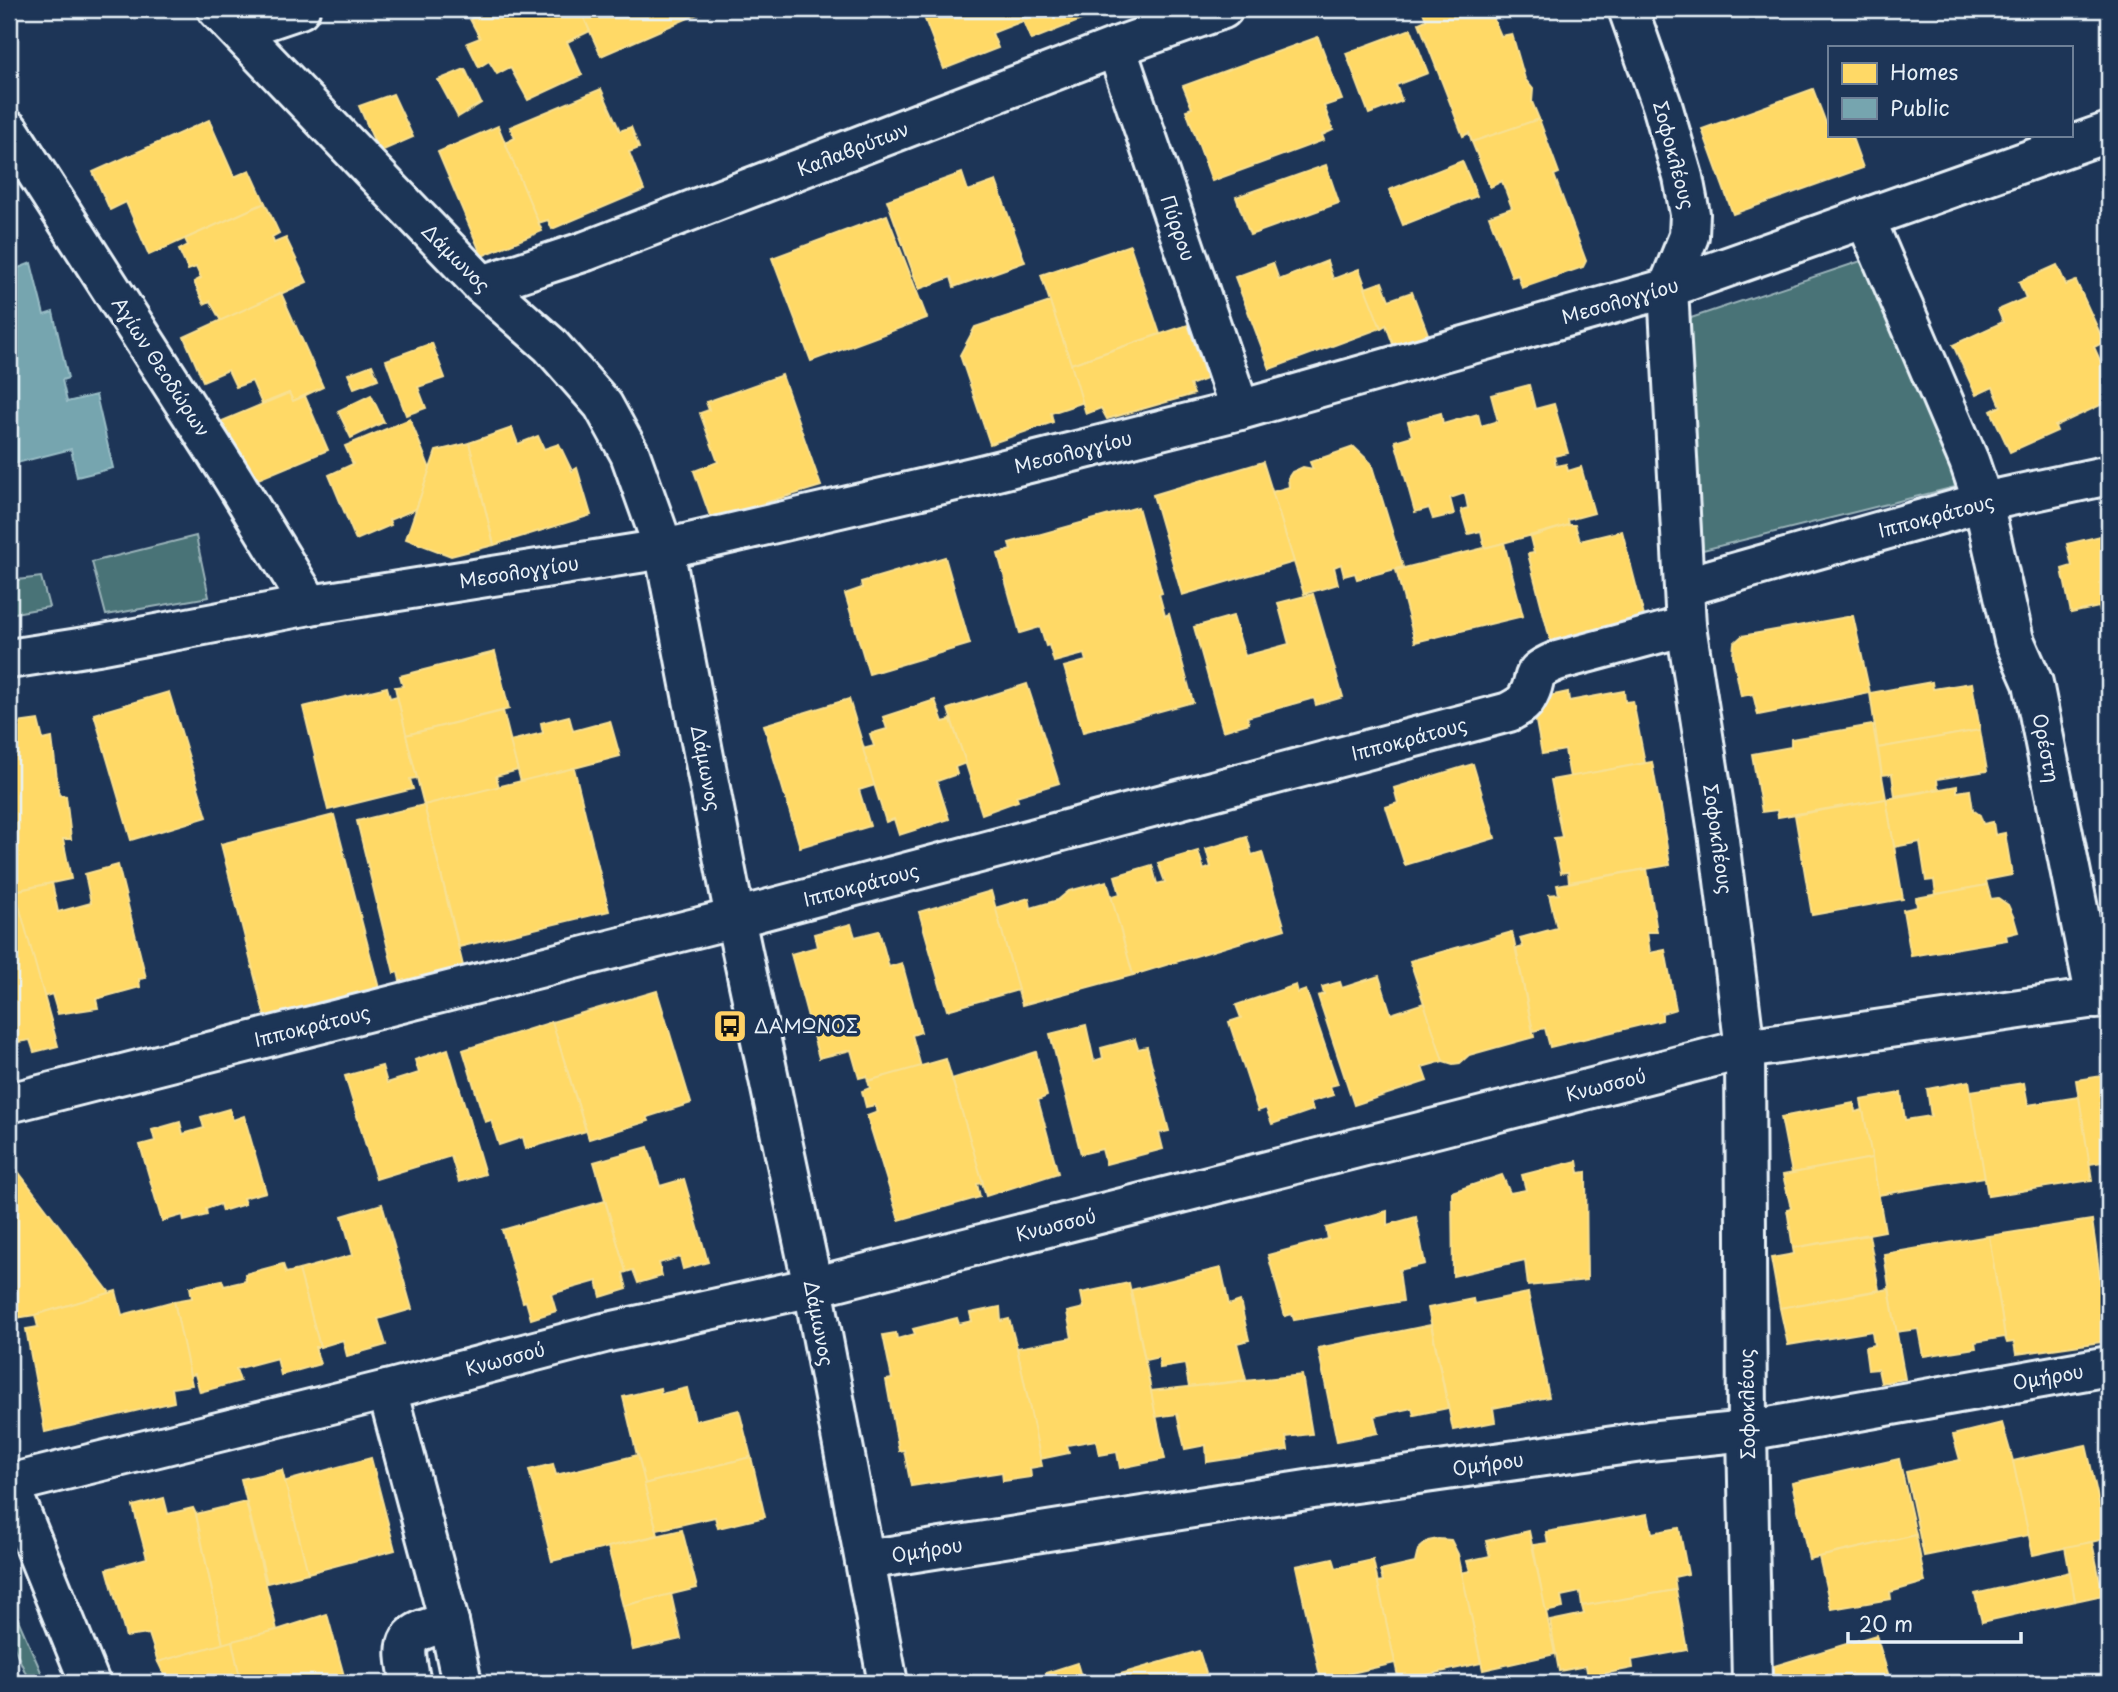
<svg xmlns="http://www.w3.org/2000/svg" width="2118" height="1692" viewBox="0 0 2118 1692" font-family="'Playpen Sans',sans-serif">
<style>
.green{fill:#4a7377;stroke:#99b2b8;stroke-width:2}
.homes{fill:#ffd966;stroke:#f8e092;stroke-width:2}
.public{fill:#76a5af;stroke:#98bcc5;stroke-width:2}
.lines{fill:none;stroke-linecap:round;stroke-linejoin:round}
.pedestrian-casing{stroke:#e8f1f8;stroke-width:44}
.minor-casing{stroke:#e8f1f8;stroke-width:44}
.tertiary-casing{stroke:#e8f1f8;stroke-width:44}
.pedestrian{stroke:#1d3557;stroke-width:38}
.minor{stroke:#1d3557;stroke-width:38}
.tertiary{stroke:#1d3557;stroke-width:38}
.labels{text-anchor:middle;stroke-width:7;stroke-linejoin:round;paint-order:stroke}
.street-label{font-size:19px;fill:#e8f1f8;stroke:#1d3557}
.poi-label{font-size:19px;fill:#e8f1f8;stroke:#1d3557;text-anchor:start}
</style>
<rect width="100%" height="100%" fill="#1d3557"/>
<filter id="ink" filterUnits="userSpaceOnUse"><feTurbulence type="fractalNoise" baseFrequency=".0143" numOctaves="2"/><feDisplacementMap in="SourceGraphic" scale="14" xChannelSelector="R" yChannelSelector="G"/><feConvolveMatrix kernelMatrix="1 2 1 2 8 2 1 2 1" color-interpolation-filters="sRGB"/></filter>
<g filter="url(#ink)">
<!-- green -->
<g class="green">
<path d="M1861,261l87,188 7,38 -252,63 -15,-231z"/>
<path d="M196,536l13,61 -103,18 -14,-53z"/>
<path d="M41,577l8,30 -40,7v-33z"/>
<path d="M9,1599l37,84h-16l-21,-47z"/>
</g>
<!-- homes -->
<g class="homes">
<path d="M485,9h95l10,22 -23,11 15,33 -54,25 -18,-33 -13,7 -8,-13 -10,6 -12,-24 13,-5 -10,-19z"/>
<path d="M580,9h129l-108,47z"/>
<path d="M921,9h97l5,12 -31,12 6,15 -54,21z"/>
<path d="M1018,9h69l2,8 -58,23z"/>
<path d="M1422,9h74l1,3 -3,8 7,16 11,-2 13,45 8,10 -1,13 7,17 -67,23 -3,-9 -6,3 -44,-113 7,-3z"/>
<path d="M1411,29l17,44 -32,12 6,16 -33,13 -23,-61z"/>
<path d="M1318,37l24,63 -18,6 9,24 -11,5 2,5 -112,41 -26,-71 6,-2 -9,-22z"/>
<path d="M465,69l16,34 -23,14 -20,-37z"/>
<path d="M601,89l19,42 11,-4 8,21 -10,4 15,38 -92,39 -4,-9 -10,3 -33,-80 10,-5 -5,-11z"/>
<path d="M1813,89l13,34 3,-1v13h22l12,33 -130,46 -31,-85z"/>
<path d="M393,94l20,43 -34,15 -20,-46z"/>
<path d="M1539,119l20,54 -5,2 32,86 -3,6 -61,21 -4,-13 -6,2 -23,-61 23,-8 -10,-27 -12,6 -18,-45z"/>
<path d="M209,120l25,57 16,-7 15,33 -116,52 -23,-53 -16,8 -17,-38z"/>
<path d="M498,126l44,105 -60,25 -44,-104z"/>
<path d="M1462,161l15,35 -74,29 -14,-35z"/>
<path d="M1326,165l13,38 -89,32 -14,-38z"/>
<path d="M962,173l6,18 28,-10 29,81 -71,25 -3,-10 -32,12 -32,-89z"/>
<path d="M265,203l14,30 -7,4 2,6 12,-5 21,44 -86,39 -11,-20 -6,3 -10,-22 7,-4 -5,-11 -8,3 -9,-20 9,-5 -3,-6z"/>
<path d="M887,215l40,103 -116,43 -39,-103z"/>
<path d="M1130,245l30,89 -89,30 -30,-89z"/>
<path d="M1327,261l6,18 26,-10 22,59 -111,41 -35,-92 38,-14 6,17z"/>
<path d="M2057,265l9,20 10,-4 28,61 -10,5 15,33v21l-54,25 2,5 -47,21 -19,-41 10,-5 -8,-19 -17,8 -23,-50 50,-23 -5,-12 28,-12 -7,-16z"/>
<path d="M1382,282l7,18 23,-8 16,42 -34,13 -8,-22 -5,3 -16,-40z"/>
<path d="M281,293l42,94 -30,14 -4,-8 -27,11 -10,-23 -16,6 -8,-17 -25,11 -19,-44z"/>
<path d="M1050,302l34,100 -33,11 2,9 -63,22 -30,-89 15,-28z"/>
<path d="M1188,325l18,54 -16,6 4,9 -87,25 -6,-11 -15,6 -15,-50z"/>
<path d="M432,343l13,35 -27,9 8,21 -20,7 -20,-55z"/>
<path d="M372,365l6,14 -24,9 -6,-14z"/>
<path d="M782,375l39,111 -110,33 -17,-48 24,-9 -18,-49 9,-3 -3,-8z"/>
<path d="M1529,385l6,24 19,-5 14,49 -14,3 2,10 10,-2 2,7 13,-4 13,46 -26,7 1,5 -84,23 -4,-17 -13,3 -7,-24 7,-2 -3,-15 -15,5 4,16 -21,5 -4,-11 -14,4 -20,-71 17,-5 -4,-14 33,-9 2,11 35,-10 3,12 17,-5 -7,-26z"/>
<path d="M289,393l4,8 12,-5 23,54 -77,32 -36,-58z"/>
<path d="M371,395l13,27 -33,16 -13,-27z"/>
<path d="M410,419l20,50 -14,40 -27,11 2,5 -35,15 -27,-65 24,-11 -8,-18z"/>
<path d="M512,428l6,16 20,-8 6,13 15,-5 13,27 5,-3 14,47 -97,30 -25,-102z"/>
<path d="M469,443l25,102 -43,11 -45,-17 30,-88z"/>
<path d="M1354,447l17,16 32,104 -46,12 -2,-6 -11,3 -3,-12 -7,3 4,17 -34,10 -32,-102 17,-5 -1,-9 4,-6 11,-5 10,2 -3,-7z"/>
<path d="M1263,462l31,100 -112,33 -29,-100z"/>
<path d="M1138,507l24,86 -3,1 6,22 4,-2 24,88 -110,30 -19,-65 22,-6 -2,-7 -30,8 -5,-17 -3,1 -6,-19 -20,6 -22,-79 13,-4 -2,-7z"/>
<path d="M1569,525h6l5,16 42,-10 23,89 -94,23 -23,-89 6,-1 -4,-16z"/>
<path d="M2109,534v107h-4l-6,-34 -28,6 -9,-44 10,-3 -5,-22z"/>
<path d="M1504,543l19,73 -108,26 -19,-72z"/>
<path d="M945,557l25,87 -101,30 -24,-80 17,-6 -1,-6z"/>
<path d="M1313,594l30,103 -27,8 -2,-7 -67,19 2,6 -26,8 -29,-104 39,-11 12,40 44,-12 -11,-41z"/>
<path d="M1853,616l17,77 -112,22 -5,-21 -12,2 -8,-41 1,-12 8,-7z"/>
<path d="M495,652l14,57 -103,26 -11,-48 8,-1 -3,-10z"/>
<path d="M1932,682l1,7 39,-6 8,47 -102,18 -8,-55z"/>
<path d="M1027,684l32,99 -43,13 2,5 -36,13 -34,-105z"/>
<path d="M387,687l3,11 7,-2 20,82 -7,1 3,10 -85,21 -25,-103z"/>
<path d="M1624,691l1,11 8,-1 12,62 -75,14 -5,-27 -23,4 -9,-49 7,-7 28,-6 1,9z"/>
<path d="M169,692l38,125 -76,23 -37,-126z"/>
<path d="M849,699l26,86 -16,5 11,36 -70,21 -36,-122z"/>
<path d="M935,700l8,22 8,-2 15,43 -11,4 2,7 -20,7 12,38 -50,16 -5,-16 -8,3 -23,-73 11,-3 -4,-12 17,-5 -4,-12z"/>
<path d="M503,711l15,59 -22,6 3,11 -75,18 -18,-70z"/>
<path d="M569,716l4,15 37,-10 10,35 -99,26 -11,-41 33,-8 -2,-10z"/>
<path d="M38,720l5,20 9,-2 7,57 7,1 5,43h-8l8,40 -62,13v-168z"/>
<path d="M1873,725l13,74 -108,18 -1,-7 -15,2 -10,-58 39,-7v-8z"/>
<path d="M1980,730l7,41 -50,8 1,10 -43,7 -3,-22 -10,1 -4,-27z"/>
<path d="M1652,762l18,103 -101,17 -1,-10 -7,1 -7,-35 8,-1 -11,-57z"/>
<path d="M1473,764l22,74 -90,27 -19,-58 12,-4 -4,-15z"/>
<path d="M574,768l35,143 -150,36 -35,-142z"/>
<path d="M1957,786v6l13,-2 3,20 7,5 3,9 10,-2 2,13 10,-2 7,42 -26,5 1,5 -51,9 -2,-14 -8,1 -6,-39 -26,5 -8,-48z"/>
<path d="M1886,799l17,100 -91,16 -17,-100z"/>
<path d="M424,805l41,169 -63,15 -4,-17 -4,1 -37,-152z"/>
<path d="M334,815l47,181 -114,29 -46,-181z"/>
<path d="M1247,837l5,18 10,-3 23,77 -152,46 -23,-78 10,-3 -5,-18 37,-11 5,19 8,-2 -7,-19 40,-12 6,19 7,-3 -5,-18z"/>
<path d="M118,865l28,113 -7,1 1,8 -44,12 2,9 -40,6 -6,-20 -9,3 -28,-106 37,-8 6,29 33,-9 -6,-29z"/>
<path d="M1647,869l10,63h-10l3,21 15,-3 11,59 -14,4v7l-112,27 -5,-19 -12,3 -17,-82 7,-2 -3,-9 37,-10 -8,-33 10,-1 -2,-9z"/>
<path d="M1107,881l26,94 -111,30 -27,-97 34,-10 2,10 27,-8 11,-9z"/>
<path d="M1987,885l4,14 7,-1 10,7 6,13 4,14 -12,3 1,5 -96,16 -8,-46 14,-3 -1,-9z"/>
<path d="M15,891l43,155 -24,6 -4,-12 -19,3 -2,-15v-136z"/>
<path d="M991,891l27,99 -71,20 -28,-98z"/>
<path d="M851,924l4,13 24,-6 10,36 13,-4 19,69 -9,3 9,32 -53,14 -1,-5 -8,2 -8,-28 -32,8 -28,-104 26,-7 -3,-13z"/>
<path d="M1512,932l22,105 -65,18 -9,8 -7,1 -10,-3 -33,-100z"/>
<path d="M1379,976l12,38 33,-11 19,58 -21,6 5,14 -73,24 -36,-109 6,-2 -2,-7 18,-5 2,6z"/>
<path d="M1296,985l2,8 8,-3 32,94 -8,2 3,9 -23,7 3,8 -41,14 -6,-16 -8,3 -29,-89 12,-4 -5,-13z"/>
<path d="M657,991l34,112 -44,14 2,4 -60,18 -37,-117z"/>
<path d="M552,1022l34,109 -60,18 -3,-12 -24,8 -8,-25 -6,2 -22,-72z"/>
<path d="M1086,1025l8,36 9,-3 -2,-10 34,-9 3,10 9,-2 22,84 -10,2 4,16 -57,15 -4,-15 -21,5 -31,-120z"/>
<path d="M448,1049l37,125 -26,8 -8,-26 -75,23 -31,-103 37,-10 5,17 32,-10 -4,-13z"/>
<path d="M1036,1052l11,44 -9,4 20,73 -72,23 -34,-117z"/>
<path d="M946,1059l37,124 -6,1 3,13 -81,23 -32,-104 11,-4 -3,-7 -9,2 -4,-16 8,-3 -2,-7z"/>
<path d="M2109,1075v86l-20,3 -13,-84z"/>
<path d="M1969,1081l16,96 -107,18 -17,-95 40,-7 4,27 26,-4 -4,-27z"/>
<path d="M2024,1083l4,22 51,-8 13,83 -104,16 -18,-105z"/>
<path d="M1854,1103l1,9 8,-2 9,48 -80,15 -11,-56z"/>
<path d="M229,1109l4,11 11,-4 22,76 -23,6 2,6 -23,7 -2,-7 -14,5 1,6 -23,6 -1,-6 -21,6 -22,-76 15,-4 -3,-11 28,-8 3,12 21,-6 -3,-11z"/>
<path d="M648,1147l12,39 24,-7 24,83 -25,7 -3,-12 -21,6 3,13 -24,7 -5,-13 -7,2 -32,-110z"/>
<path d="M1872,1158l13,73 -92,17 -6,-39 4,-1 -8,-33z"/>
<path d="M1577,1161l2,12 7,-1 1,108 -59,6 -3,-26 -72,16 -1,-84 50,-17 8,18 16,-3 -4,-15z"/>
<path d="M14,1166l96,127 -75,22 -26,4v-151z"/>
<path d="M605,1201l21,71 -3,1 4,16 -26,8 -4,-16 -46,13 5,17 -25,8 -5,-18 -3,1 -21,-72z"/>
<path d="M382,1204l30,105 -34,10 8,26 -39,11 -4,-16 -23,7 -21,-77 54,-15 -11,-39z"/>
<path d="M1387,1211v14l29,-8 9,47 -26,6 4,31 -109,19 -2,-6 -7,2 -17,-61 60,-16 -2,-11z"/>
<path d="M2092,1220l17,121 -93,13 -2,-12 -7,1 -2,-6 -16,-101z"/>
<path d="M1869,1235l10,55 -99,18 -9,-50 23,-4 -1,-6z"/>
<path d="M1989,1236l16,101 -30,5 1,6 -53,8 -5,-27 -22,3 -12,-78z"/>
<path d="M283,1264l3,9 13,-3 21,77h-5l5,17 -39,11 -4,-17 -41,11 4,12 -40,11 -5,-18 -6,2 -15,-75 18,-3 -2,-11 32,-7 2,6 22,-5 -1,-7z"/>
<path d="M1221,1268l8,37 11,-4 9,39 -12,3 9,37 -57,7 -4,-23 -25,4 -1,-11 -14,3 -14,-70z"/>
<path d="M1129,1283l36,176 -45,9 -3,-16 -18,3 -3,-15 -29,5 2,8 -29,6 -23,-111 55,-10 -5,-26 17,-4 -3,-15z"/>
<path d="M1889,1289l16,90 -24,4 -3,-14 -10,1 -3,-23 9,-2 -2,-14 -84,14 -8,-37z"/>
<path d="M116,1291l6,24 52,-14 18,84 -20,3 2,14 -129,30 -19,-103 12,-2 -3,-12z"/>
<path d="M1528,1293l21,104 -56,11 2,14 -42,8 -25,-122 45,-9 1,5z"/>
<path d="M1000,1307l1,14 8,-2 8,29 25,118 -12,2 1,9 -28,4 -1,-9 -91,14 -7,-36 -5,1 -13,-71 6,-1 -9,-44 13,-2 1,6 18,-5 -2,-5 44,-11 2,6 13,-3 -2,-8z"/>
<path d="M1431,1325l17,83 -34,7 -2,-7 -38,8 4,17 -41,8 -19,-93z"/>
<path d="M1302,1375l10,59 -26,3 2,13 -81,12 -1,-17 -21,4 -8,-35 -21,3 -5,-26z"/>
<path d="M660,1388l1,6 26,-6 8,33 44,-11 12,47 -107,27 -21,-87z"/>
<path d="M2002,1423l11,38 16,74 -105,21 -18,-84 54,-12 -7,-25z"/>
<path d="M2086,1445l14,62 9,-1v32l-76,17 -20,-94z"/>
<path d="M638,1455l20,80 -106,26 -23,-91 24,-6 3,11z"/>
<path d="M751,1457l14,60 -47,11 -3,-11 -58,13 -13,-46z"/>
<path d="M371,1458l24,92 -87,23 -25,-91z"/>
<path d="M1899,1459l17,76 -107,24 -17,-76z"/>
<path d="M282,1470l26,103 -41,10 -26,-104z"/>
<path d="M164,1498l4,16 25,-6 3,6 27,130 -65,18 -9,-28 -23,3 -19,-68 40,-11 -14,-52z"/>
<path d="M246,1502l31,128 -54,14 -27,-130z"/>
<path d="M1648,1514l4,19 27,-5 9,46 -14,3 2,13 -94,16 -2,-14 -19,4 2,12 -18,4 -12,-67 15,-2 -2,-11z"/>
<path d="M682,1530l15,58 -74,18 -15,-59z"/>
<path d="M1529,1531l26,123 -72,16 -22,-97 9,-2 -3,-10 23,-5 -4,-15z"/>
<path d="M1916,1535l9,47 -35,10 1,7 -60,10 -12,-52z"/>
<path d="M1438,1539l13,1 7,14 23,109 -82,18 -22,-99 6,-1 -3,-10 35,-8 3,-13 10,-9z"/>
<path d="M2092,1542l11,53 -28,6 -10,-54z"/>
<path d="M1333,1558l3,10 37,-8 22,103 -74,17 -25,-114z"/>
<path d="M2070,1572l5,29 -93,21 -7,-28z"/>
<path d="M1676,1590l11,60 -55,10 1,8 -45,9 -2,-11 -27,5 -9,-50 34,-7 -2,-8z"/>
<path d="M671,1594l10,45 -48,11 -10,-44z"/>
<path d="M327,1614l19,69h-105l-9,-42 45,-11z"/>
<path d="M1876,1635l15,48h-118l-5,-15z"/>
<path d="M232,1641l9,42h-73l-10,-21z"/>
<path d="M1199,1651l10,32h-119z"/>
<path d="M1077,1663l6,20h-34l-3,-10z"/>
</g>
<!-- public -->
<path class="public" d="M12,259l4,10 15,-6 13,52 9,-3 15,66 -6,2 5,22 29,-7 17,73 -36,9 -6,-28 -62,16v-205z"/>
<g class="lines">
<!-- pedestrian casing -->
<g class="pedestrian-casing">
<path id="pedestrian" d="M1865,218l104,243 14,41"/>
</g>
<!-- minor casing -->
<g class="minor-casing">
<g id="minor">
<path d="M217,9l265,276 68,60 53,60 27,49 34,95 71,369 78,369 75,396"/>
<path d="M1628,9l34,96 21,72 7,37 -1,22 -21,52 18,338 32,206 27,217 2,382 5,252"/>
<path d="M238,30l62,-21"/>
<path d="M1116,47l124,363"/>
<path d="M9,130l224,349 77,126"/>
<path d="M482,285l104,-34 530,-204 107,-38"/>
<path d="M1983,502l31,138 19,43 63,316"/>
<path d="M1684,587l299,-85 126,-27"/>
<path d="M9,659l89,-14 212,-40 354,-56 317,-74 259,-65 428,-122 441,-156"/>
<path d="M9,1103l726,-185 774,-206c7,-4 14,-7 18,-14 13,-21 -2,-24 30,-37l129,-35"/>
<path d="M387,1390l62,232 13,61"/>
<path d="M9,1484l378,-94 217,-57 209,-46 932,-238 364,-53"/>
<path d="M865,1560l448,-71 336,-48 98,-10 362,-65"/>
<path d="M411,1683c-10,-46 -7,-49 38,-61"/>
</g>
</g>
<!-- tertiary casing -->
<g class="tertiary-casing">
<path id="tertiary" d="M9,1484l81,199"/>
</g>
<!-- pedestrian -->
<use href="#pedestrian" class="pedestrian"/>
<!-- minor -->
<use href="#minor" class="minor"/>
<!-- tertiary -->
<use href="#tertiary" class="tertiary"/>
</g>
</g>
<!-- icons -->
<defs>
<g id="bus-square" transform="scale(1.75)"><rect x="-9" y="-9" width="18" height="18" rx="4" fill="#ffd166" stroke="#1d3557"/><path d="M-5-6H5V4H4V6H2V4H-2V6H-4V4H-5ZM-3.5-4V0h7V-4ZM-3.5 1.2v1.5H-2V1.2ZM2 1.2v1.5H3.5V1.2Z" fill="#111"/></g>
</defs>
<g fill-rule="evenodd">
<use href="#bus-square" x="730" y="1026"/>
</g>
<g class="labels">
<!-- street labels -->
<g class="street-label">
<text transform="translate(853 149) rotate(-21)" y="7">Καλαβρύτων</text>
<text transform="translate(1674 155) rotate(75)" y="7">Σοφοκλέους</text>
<text transform="translate(1178 228) rotate(71)" y="7">Πύρρου</text>
<text transform="translate(456 258) rotate(45)" y="7">Δάμωνος</text>
<text transform="translate(1620 301) rotate(-16)" y="7">Μεσολογγίου</text>
<text transform="translate(161 367) rotate(57)" y="7">Αγίων Θεοδώρων</text>
<text transform="translate(1073 452) rotate(-14)" y="7">Μεσολογγίου</text>
<text transform="translate(1936 516) rotate(-15)" y="7">Ιπποκράτους</text>
<text transform="translate(519 572) rotate(-9)" y="7">Μεσολογγίου</text>
<text transform="translate(1409 739) rotate(-15)" y="7">Ιπποκράτους</text>
<text transform="translate(2046 748) rotate(79)" y="7">Ορέστη</text>
<text transform="translate(706 768) rotate(79)" y="7">Δάμωνος</text>
<text transform="translate(1718 839) rotate(82)" y="7">Σοφοκλέους</text>
<text transform="translate(861 885) rotate(-15)" y="7">Ιπποκράτους</text>
<text transform="translate(312 1026) rotate(-14)" y="7">Ιπποκράτους</text>
<text transform="translate(1606 1085) rotate(-14)" y="7">Κνωσσού</text>
<text transform="translate(1056 1225) rotate(-14)" y="7">Κνωσσού</text>
<text transform="translate(819 1323) rotate(79)" y="7">Δάμωνος</text>
<text transform="translate(505 1359) rotate(-15)" y="7">Κνωσσού</text>
<text transform="translate(2048 1377) rotate(-10)" y="7">Ομήρου</text>
<text transform="translate(1747 1404) rotate(-91)" y="7">Σοφοκλέους</text>
<text transform="translate(1488 1464) rotate(-8)" y="7">Ομήρου</text>
<text transform="translate(927 1550) rotate(-9)" y="7">Ομήρου</text>
</g>
<!-- poi labels -->
<g class="poi-label">
<text x="754" y="1033">ΔΑΜΩΝΟΣ</text>
</g>
</g>
<!-- margin -->
<rect width="2118" height="1692" fill="none" stroke="#1d3557" stroke-width="35"/>
<rect x="18" y="18" width="2083" height="1657" fill="none" stroke="#e8f1f8" stroke-width="2.5" filter="url(#ink)"/>
<!-- legend -->
<rect x="1828" y="46" width="245" height="91" fill="#1d3557" stroke="#6e8097" stroke-width="2"/>
<rect x="1842" y="63" width="35" height="21" fill="#ffd966" stroke="#6e8097" stroke-width="2"/>
<text x="1890" y="80" font-size="21" fill="#e8f1f8">Homes</text>
<rect x="1842" y="98" width="35" height="21" fill="#76a5af" stroke="#6e8097" stroke-width="2"/>
<text x="1890" y="116" font-size="21" fill="#e8f1f8">Public</text>
<!-- scale -->
<path d="M1848 1632v10h173v-10" fill="none" stroke="#e8f1f8" stroke-width="3.5"/>
<text x="1859" y="1632" font-size="21" fill="#e8f1f8" stroke="#1d3557" stroke-width="5" paint-order="stroke">20 m</text>
</svg>
